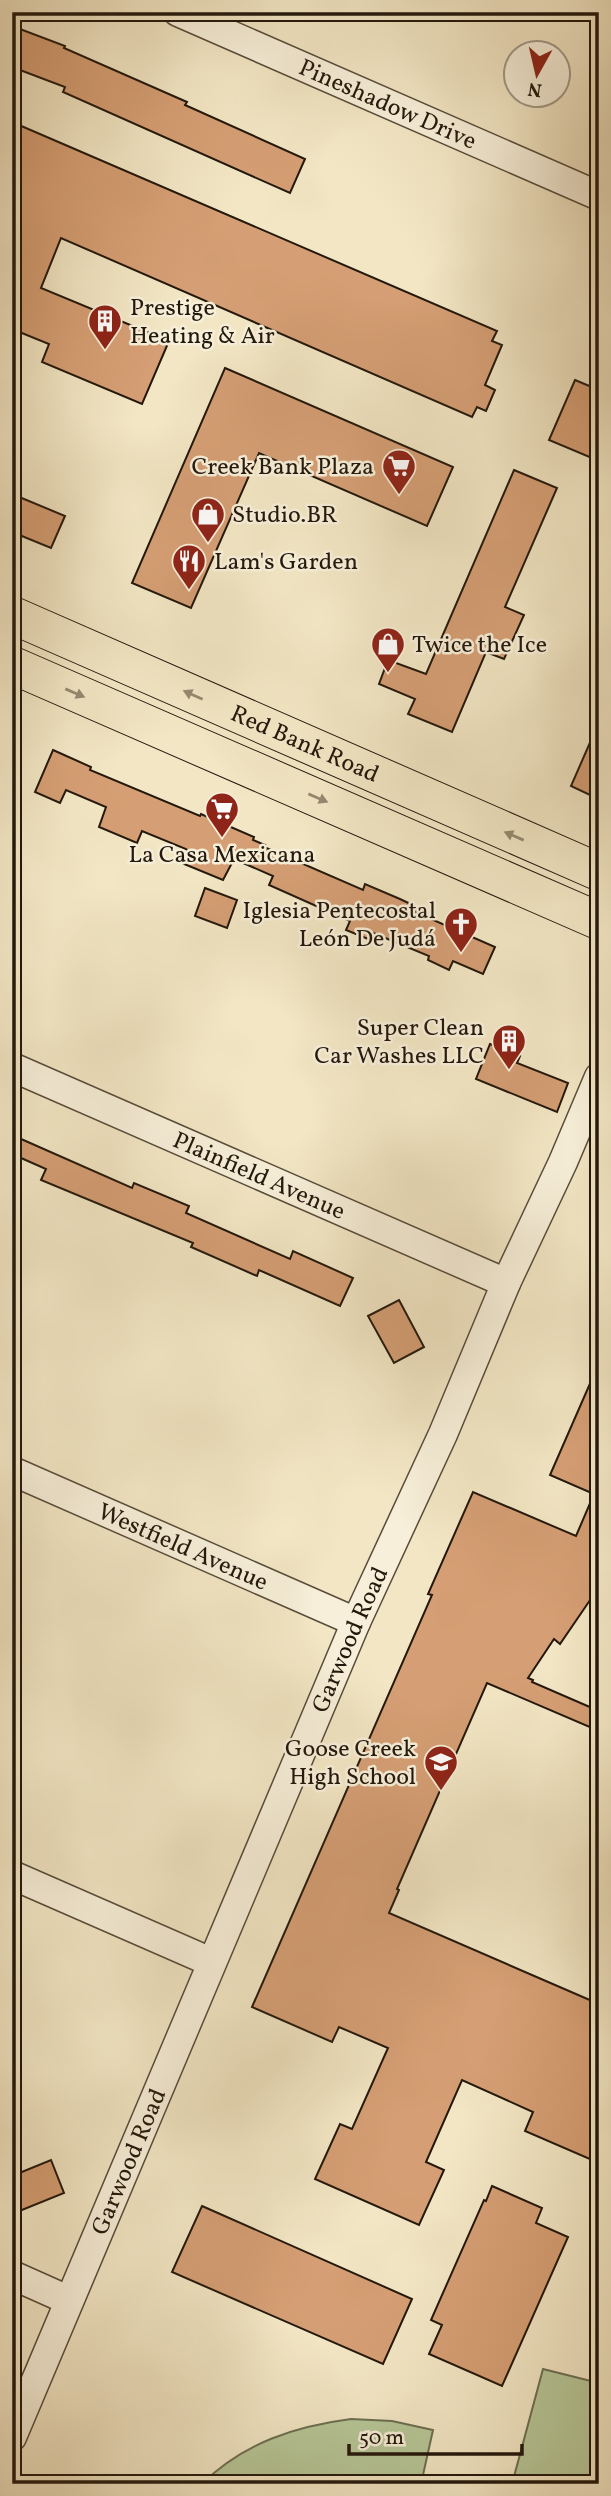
<svg xmlns="http://www.w3.org/2000/svg" width="611" height="2496" viewBox="0 0 611 2496" font-family="Vollkorn,serif">
<style>
.green{fill:#b6c697;stroke:#6c6f52;stroke-width:2}
.building{fill:#d59e74;stroke:#23180c;stroke-width:2}
.lines{fill:none;stroke-linecap:round;stroke-linejoin:round}
.minor-casing{stroke:#574c3a;stroke-width:31}
.major-casing{stroke:#23180c;stroke-width:39}
.minor{stroke:#f7efd9;stroke-width:28}
.major{stroke:#f2e6c4;stroke-width:37}
.oneway{fill:#958971}
.labels{text-anchor:middle;stroke-width:5;stroke-linejoin:round;paint-order:stroke}
.street-label{font-size:24px;fill:#23180c;stroke:#f7efd9}
.poi-label{font-size:24px;fill:#23180c;stroke:#f7efd9;text-anchor:start}
</style>
<rect width="100%" height="100%" fill="#f2e6c4"/>
<filter id="stains"><feTurbulence type="fractalNoise" baseFrequency=".00286" numOctaves="4"/><feColorMatrix values="0 0 0 0 .2 0 0 0 0 .09 0 0 0 0 .02 0 0 0 .5 -.17"/></filter>
<radialGradient id="worn" r=".72"><stop offset=".6" stop-color="#630" stop-opacity="0"/><stop offset="1" stop-color="#630" stop-opacity=".3"/></radialGradient>
<!-- green -->
<g class="green">
<path d="M543,2369l56,14v101h-87z"/>
<path d="M351,2419l41,2 41,9 -12,54h-219c41,-41 94,-58 149,-65z"/>
</g>
<!-- building -->
<g class="building">
<path d="M12,26l53,20 -1,2 123,54 -2,3 120,54 -15,34 -227,-101 2,-5 -53,-20z"/>
<path d="M12,122l485,209 -5,10 10,4 -17,40 10,5 -9,21 -9,-4 -5,10 -411,-179 -20,50 128,53 -27,63 -100,-42 7,-18 -37,-15z"/>
<path d="M225,368l228,99 -26,59 -168,-73 -68,155 -59,-25z"/>
<path d="M575,380l24,10v71l-50,-21z"/>
<path d="M514,470l43,18 -52,119 19,8 -20,44 -18,-7 -34,80 -44,-18 7,-15 -36,-15 9,-24 38,14z"/>
<path d="M12,494l53,22 -14,32 -39,-16z"/>
<path d="M599,722v58l-7,16 -21,-10z"/>
<path d="M53,750l38,17 -1,3 110,46 1,-2 53,23 -1,3 12,5 -1,2 99,43 2,-6 35,15 17,8 -2,5 80,35 -12,27 -30,-13 -4,9 -21,-10 1,-4 -58,-24 -3,7 -22,-9 4,-9 -81,-36 4,-9 -39,-17 -11,21 -39,-16 5,-12 -3,-3 -44,-18 -5,12 -38,-16 7,-20 -40,-17 -6,13 -25,-11z"/>
<path d="M205,888l32,12 -10,28 -32,-12z"/>
<path d="M490,1044l30,12 -3,7 51,20 -11,29 -81,-33z"/>
<path d="M12,1135l120,53 2,-5 55,23 -3,7 104,46 3,-8 60,27 -13,28 -81,-36 -2,6 -66,-29 2,-4 -152,-63 5,-11 -34,-15z"/>
<path d="M399,1300l25,47 -30,16 -26,-47z"/>
<path d="M599,1363v224l-39,57 -6,-5 -26,39 5,2 -1,2 67,29v20l-112,-48 -90,206 2,1 -10,23 210,91v159l-74,-32 8,-19 -71,-32 -36,82 18,8 -25,55 -104,-46 25,-55 12,5 36,-81 -49,-21 -7,15 -80,-35 180,-412 -4,-1 45,-102 103,44 18,-42 -44,-19z"/>
<path d="M51,2160l13,33 -52,21v-38z"/>
<path d="M492,2186l50,22 -6,15 32,14 -66,149 -73,-32 13,-29 -11,-5 53,-120 2,1z"/>
<path d="M202,2206l210,93 -29,65 -211,-92z"/>
</g>
<g class="lines">
<!-- minor casing -->
<g class="minor-casing">
<g id="minor">
<path id="s1" d="M178,12l421,184"/>
<path id="s2" d="M12,1067l494,216"/>
<path id="s3" d="M12,1471l344,151"/>
<path d="M12,1875l199,87"/>
<path d="M12,2275l56,25"/>
<path id="s4" d="M12,2437l344,-815 87,-188 63,-151 57,-121 36,-85"/>
</g>
</g>
<!-- major casing -->
<g class="major-casing">
<g id="major">
<path id="s5" d="M12,615l587,257"/>
<path d="M12,665l587,256"/>
</g>
</g>
<!-- minor -->
<use href="#minor" class="minor"/>
<!-- major -->
<use href="#major" class="major"/>
</g>
<!-- one-way arrows -->
<defs><path id="oneway-solid" d="M-6-.8H1V-3.2L6.5 0L1 3.2V.8H-6Z" transform="scale(1.75)"/></defs>
<g class="oneway">
<use href="#oneway-solid" transform="translate(75 693) rotate(23)"/>
<use href="#oneway-solid" transform="translate(193 695) rotate(-156)"/>
<use href="#oneway-solid" transform="translate(318 798) rotate(23)"/>
<use href="#oneway-solid" transform="translate(514 836) rotate(-157)"/>
</g>
<!-- icons -->
<defs>
<g id="building-pin" transform="scale(1.75)"><path d="M0 17L-7.5 6A9.5 9.5 0 1 1 7.5 6Z" fill="#8f2418" stroke="#f7efd9"/><path d="M-4-6H4V6H1V3H-1V6H-4ZM-2.5-4.3h1.7v1.8h-1.7ZM.8-4.3h1.7v1.8H.8ZM-2.5-1h1.7V.8h-1.7ZM.8-1h1.7V.8H.8Z" fill="#fff"/></g>
<g id="supermarket-pin" transform="scale(1.75)"><path d="M0 17L-7.5 6A9.5 9.5 0 1 1 7.5 6Z" fill="#8f2418" stroke="#f7efd9"/><path d="M-6-5.5h2.5l.6 2H6L4.5 2H-2.5L-4.4-4H-6ZM-1.5 3.2a1.3 1.3 0 1 0 .1 0ZM3 3.2a1.3 1.3 0 1 0 .1 0Z" fill="#fff"/></g>
<g id="shop-pin" transform="scale(1.75)"><path d="M0 17L-7.5 6A9.5 9.5 0 1 1 7.5 6Z" fill="#8f2418" stroke="#f7efd9"/><path d="M-5-2.5h2.3a2.7 3.5 0 0 1 5.4 0H5L5.5 6h-11ZM-1.5-2.5h3a1.5 2.3 0 0 0-3 0Z" fill="#fff"/></g>
<g id="restaurant-pin" transform="scale(1.75)"><path d="M0 17L-7.5 6A9.5 9.5 0 1 1 7.5 6Z" fill="#8f2418" stroke="#f7efd9"/><path d="M-5-6h1v4h1v-4h1v4h1v-4h1v5L-1.5 .5V6h-2V.5L-5-1ZM5-6V6H3V1.5H1.5Q1.5-4 5-6Z" fill="#fff"/></g>
<g id="church-pin" transform="scale(1.75)"><path d="M0 17L-7.5 6A9.5 9.5 0 1 1 7.5 6Z" fill="#8f2418" stroke="#f7efd9"/><path d="M-1.2-6h2.4v3.5h3.3v2.4h-3.3V6h-2.4V-.1h-3.3v-2.4h3.3Z" fill="#fff"/></g>
<g id="school-pin" transform="scale(1.75)"><path d="M0 17L-7.5 6A9.5 9.5 0 1 1 7.5 6Z" fill="#8f2418" stroke="#f7efd9"/><path d="M0-5L7-2L0 1L-7-2ZM-4 1L0 2.5L4 1V4Q0 6-4 4Z" fill="#fff"/></g>
</defs>
<g fill-rule="evenodd">
<use href="#building-pin" x="105" y="321"/>
<use href="#supermarket-pin" x="399" y="466"/>
<use href="#shop-pin" x="208" y="514"/>
<use href="#restaurant-pin" x="189" y="561"/>
<use href="#shop-pin" x="388" y="644"/>
<use href="#supermarket-pin" x="222" y="809"/>
<use href="#church-pin" x="461" y="924"/>
<use href="#building-pin" x="509" y="1041"/>
<use href="#school-pin" x="441" y="1762"/>
</g>
<g class="labels">
<!-- street labels -->
<g class="street-label">
<text dy="8" stroke="none"><textPath href="#s1" startOffset="229">Pineshadow Drive</textPath></text>
<text dy="8" stroke="none"><textPath href="#s5" startOffset="320">Red Bank Road</textPath></text>
<text dy="8" stroke="none"><textPath href="#s2" startOffset="270">Plainfield Avenue</textPath></text>
<text dy="8" stroke="none"><textPath href="#s3" startOffset="187">Westfield Avenue</textPath></text>
<text dy="8" stroke="none"><textPath href="#s4" startOffset="866">Garwood Road</textPath></text>
<text dy="8" stroke="none"><textPath href="#s4" startOffset="299">Garwood Road</textPath></text>
</g>
<!-- poi labels -->
<g class="poi-label">
<text x="130" y="315">Prestige<tspan x="130" dy="28">Heating &amp; Air</tspan></text>
<text x="374" y="474" text-anchor="end">Creek Bank Plaza</text>
<text x="232" y="522">Studio.BR</text>
<text x="214" y="569">Lam's Garden</text>
<text x="412" y="652">Twice the Ice</text>
<text x="222" y="862" text-anchor="middle">La Casa Mexicana</text>
<text x="436" y="918" text-anchor="end">Iglesia Pentecostal<tspan x="436" dy="28">León De Judá</tspan></text>
<text x="484" y="1035" text-anchor="end">Super Clean<tspan x="484" dy="28">Car Washes LLC</tspan></text>
<text x="416" y="1756" text-anchor="end">Goose Creek<tspan x="416" dy="28">High School</tspan></text>
</g>
</g>
<!-- margin -->
<rect width="611" height="2496" fill="none" stroke="#f2e6c4" stroke-width="42"/>
<rect x="14" y="14" width="583" height="2468" fill="none" stroke="#23180c" stroke-width="3.5"/>
<rect x="21" y="21" width="569" height="2454" fill="none" stroke="#23180c" stroke-width="2"/>
<!-- north arrow -->
<g transform="translate(537 74) rotate(188)"><circle r="33" fill="#f7efd9" stroke="#a29987" stroke-width="2"/>
<path d="M0-5L12 26L0 18L-12 26Z" fill="#8f2418"/>
<text y="-10" font-size="19" font-weight="bold" text-anchor="middle" fill="#23180c">N</text>
</g>
<!-- scale -->
<path d="M349 2444v10h173v-10" fill="none" stroke="#23180c" stroke-width="3.5"/>
<text x="359" y="2444" font-size="21" fill="#23180c" stroke="#f7efd9" stroke-width="5" paint-order="stroke">50 m</text>
<rect width="100%" height="100%" filter="url(#stains)"/>
<rect width="100%" height="100%" fill="url(#worn)"/>
</svg>
